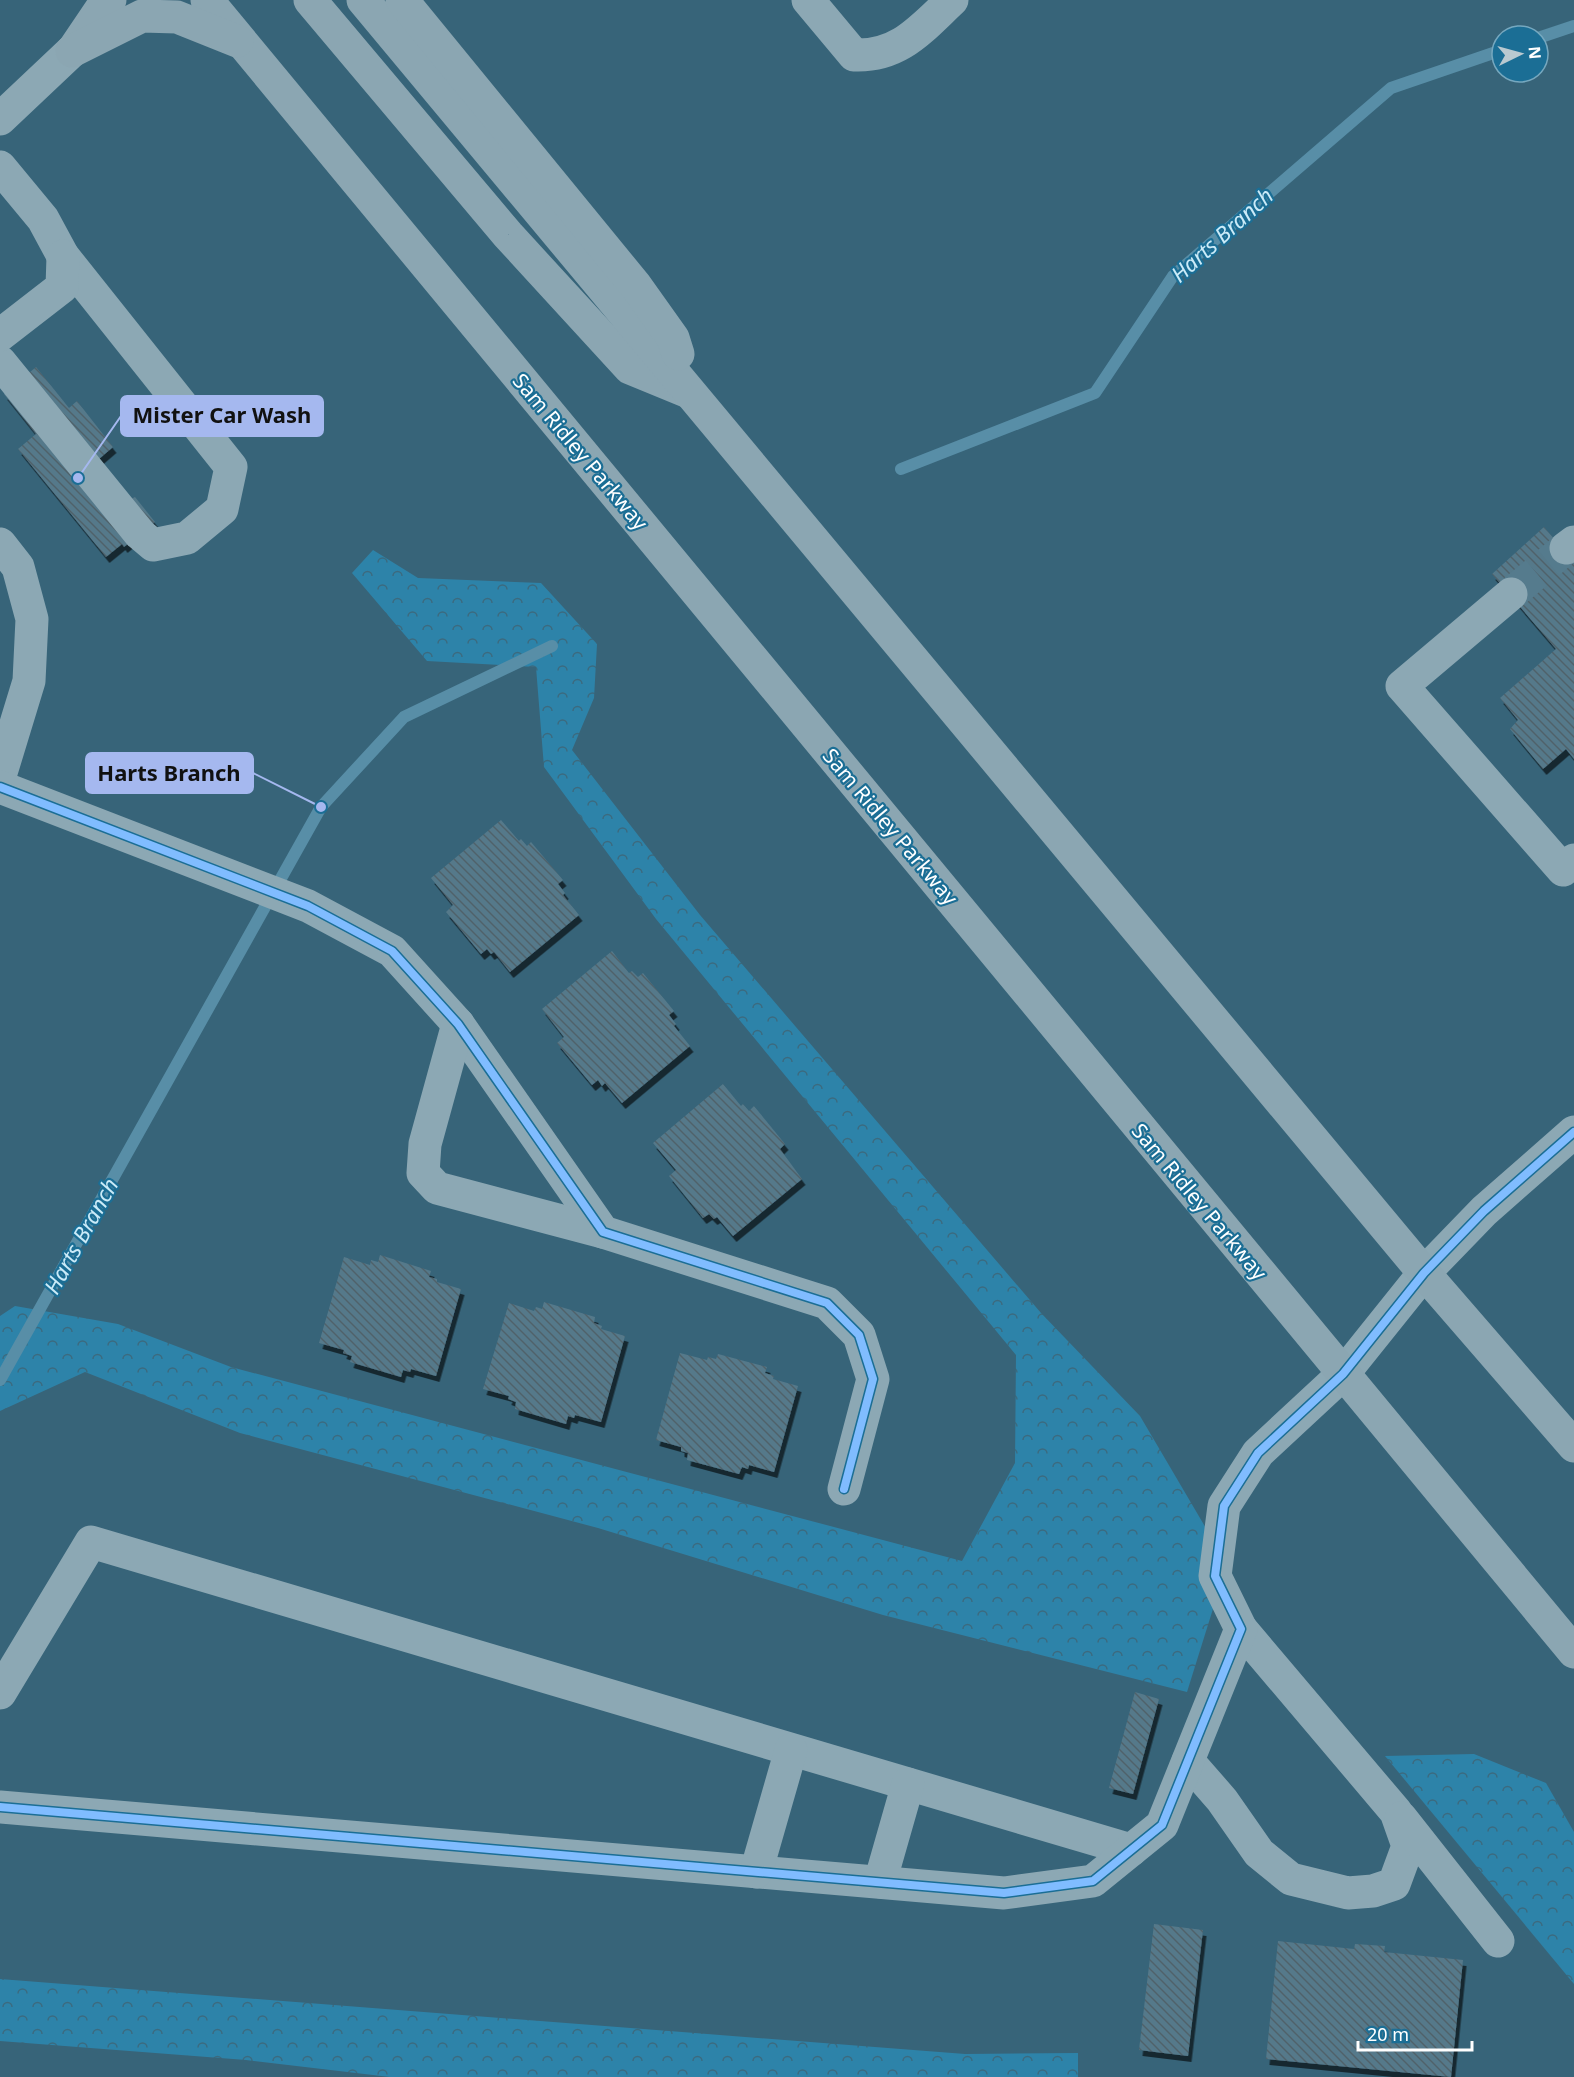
<svg xmlns="http://www.w3.org/2000/svg" width="1574" height="2077" viewBox="0 0 1574 2077" font-family="'Noto Sans',sans-serif">
<style>
.forest{fill:url(#forest-crowns)}
.lines{fill:none;stroke-linecap:round;stroke-linejoin:round}
.stream{stroke:#588ea7;stroke-width:12}
.building{fill:url(#building-back-hatch);filter:url(#shadow)}
.minor-tunnel{stroke:#557b8d;stroke-width:33;stroke-dasharray:33 16;stroke-linecap:butt}
.minor{stroke:#8ca8b4;stroke-width:33}
.major{stroke:#8ba6b2;stroke-width:33}
.cycleway-casing{stroke:#1b6e95;stroke-width:11}
.cycleway{stroke:#80bcff;stroke-width:8}
.labels{text-anchor:middle;stroke-width:4.5;stroke-linejoin:round;paint-order:stroke}
.street-label{font-size:21px;fill:#fff;stroke:#1b6e95}
.water-label{font-size:22px;font-style:italic;fill:#cbebf8;stroke:#1b6e95}
.leader{fill:none;stroke:#a5b8ef;stroke-width:2}
.callout-dot{fill:#a5b8ef;stroke:#1b6e95;stroke-width:2}
.callout{fill:#a5b8ef;stroke:#a5b8ef;stroke-width:2}
.callout-label{font-size:22px;text-anchor:middle;font-weight:bold;fill:#111}
</style>
<defs>
<pattern id="forest-crowns" width="20" height="18" patternUnits="userSpaceOnUse" patternTransform="scale(1.5)"><rect width="20" height="18" fill="#2d83a9"/><path d="M2 6a3 3 0 1 1 6 0M12 15a3 3 0 1 1 6 0" fill="none" stroke="#3b6a7f"/></pattern>
<pattern id="building-back-hatch" width="6" height="6" patternUnits="userSpaceOnUse" patternTransform="scale(1.5)"><rect width="6" height="6" fill="#55798a"/><path d="M-1 5l2 2M0 0l6 6M5-1l2 2" fill="none" stroke="#50626b"/></pattern>
<filter id="shadow"><feDropShadow dx="3.5" dy="6" stdDeviation="0" flood-color="#0009"/></filter>
</defs>
<rect width="100%" height="100%" fill="#376479"/>
<!-- forest -->
<g class="forest">
<path d="M373,550l45,28 123,5 56,61 -3,54 -22,52 128,165 341,398 99,103 87,148 -40,128 -304,-77 -285,-87 -358,-95 -155,-61 -85,39v-95l15,-10 103,18 113,43 731,194 53,-98 1,-108 -360,-436 -112,-152 -8,-100 -109,-6 -75,-88z"/>
<path d="M1474,1754l72,29 28,49v152l-189,-228z"/>
<path d="M0,1979l965,75 113,-1v24h-688l-144,-17 -246,-19z"/>
</g>
<g class="lines">
<!-- stream -->
<g class="stream">
<path d="M1538,38l36,-12"/>
<path d="M901,469l194,-76 78,-117 218,-188 111,-38"/>
<path d="M0,1380l321,-573 83,-90 148,-71"/>
</g>
</g>
<!-- building -->
<g class="building">
<path d="M36,367l33,41 8,-7 36,46 -14,12 32,40 4,-2 20,25 -31,25 -2,-3 -16,13 -88,-108 18,-15 -32,-40z"/>
<path d="M1544,527l30,35v197l-8,-10 -23,20 -33,-40 8,-9 -18,-22 56,-49 -64,-75z"/>
<path d="M501,820l18,21 2,-2 6,7 4,-4 32,38 -5,4 7,9 -2,2 16,20 -69,57 -16,-20 -3,2 -4,-5 -6,5 -35,-42 7,-7 -22,-27z"/>
<path d="M612,951l17,22 3,-2 6,6 5,-4 31,38 -5,4 7,9 -2,2 16,20 -68,57 -17,-20 -3,3 -4,-6 -6,5 -35,-42 7,-6 -22,-28z"/>
<path d="M723,1084l18,22 2,-2 6,7 5,-5 31,38 -5,5 22,30 -69,57 -16,-19 -3,2 -5,-5 -6,4 -34,-42 7,-6 -23,-27z"/>
<path d="M380,1255l51,16 -2,6 8,2v3l24,7 -25,87 -25,-7 -1,3 -7,-2 -2,7 -51,-15 2,-6 -9,-3 1,-3 -25,-7 25,-86 26,8 1,-5 7,2z"/>
<path d="M544,1302l51,15 -1,6 8,3 -1,3 24,7 -24,86 -26,-7 -1,3 -6,-2 -2,8 -51,-15 1,-7 -8,-3 1,-3 -26,-7 26,-86 25,8 2,-4 6,2z"/>
<path d="M680,1353l27,7 1,-3 8,2 2,-5 49,13 -2,6 9,3 -1,3 25,7 -24,86 -25,-7 -1,4 -6,-2 -3,7 -52,-14 1,-7 -7,-2v-4l-25,-7z"/>
<path d="M1135,1692l24,7 -26,95 -24,-6z"/>
<path d="M1154,1924l49,6 -15,126 -49,-6z"/>
<path d="M1278,1941l76,8 1,-5 30,2 -1,6 79,8 -12,117 -185,-18z"/>
</g>
<g class="lines">
<!-- minor-tunnel -->
<path class="minor-tunnel" d="M1511,594l55,-46"/>
<!-- minor -->
<g class="minor">
<path d="M808,0l46,55c45,2 67,-26 98,-55"/>
<path d="M0,119l72,-68"/>
<path d="M0,167l43,52 20,37 168,211 -9,42 -35,29 -34,7 -13,-11 -140,-172"/>
<path d="M0,335l62,-48 1,-31"/>
<path d="M0,544l18,23 14,52 -3,62 -29,95"/>
<path d="M1566,548l8,-6"/>
<path d="M1511,594l-109,92 161,184 11,-10"/>
<path d="M0,787l308,119 84,45 66,73 145,208 224,71 32,32 14,44 -29,110"/>
<path d="M458,1024l-33,120 -2,29 14,15 166,44"/>
<path d="M0,1693l91,-151 1040,308"/>
<path d="M1188,1761l34,39 37,53 32,26 57,14 25,-2 21,-7 14,-38 -12,-34 -155,-183"/>
<path d="M0,1807l1004,86 89,-12 69,-56 79,-196 -26,-53 9,-70 34,-53 85,-79 81,-101 60,-62 90,-79"/>
<path d="M1401,1818l97,123"/>
<path d="M756,1872l35,-122"/>
<path d="M880,1882l28,-98"/>
</g>
<!-- major -->
<g class="major">
<path d="M207,0l1367,1652"/>
<path d="M310,0l198,235 122,133 56,23"/>
<path d="M363,0l1061,1273 150,173"/>
<path d="M402,0l234,286 37,52 5,16"/>
<path d="M74,49l27,-40 9,-9"/>
<path d="M72,51l70,-35 35,1 60,24"/>
</g>
<!-- cycleway casing -->
<g class="cycleway-casing">
<g id="cycleway">
<path d="M0,787l308,119 84,45 66,73 145,208 224,71 32,32 14,44 -29,110"/>
<path d="M0,1807l1004,86 89,-12 69,-56 79,-196 -26,-53 9,-70 34,-53 85,-79 81,-101 60,-62 90,-79"/>
</g>
</g>
<!-- cycleway -->
<use href="#cycleway" class="cycleway"/>
</g>
<g class="labels">
<!-- street labels -->
<g class="street-label">
<text transform="translate(580 452) rotate(50)" y="7">Sam Ridley Parkway</text>
<text transform="translate(890 827) rotate(50)" y="7">Sam Ridley Parkway</text>
<text transform="translate(1199 1202) rotate(50)" y="7">Sam Ridley Parkway</text>
</g>
<!-- water labels -->
<g class="water-label">
<text transform="translate(1222 235) rotate(-42)" y="8">Harts Branch</text>
<text transform="translate(81 1236) rotate(-61)" y="8">Harts Branch</text>
</g>
</g>
<!-- callouts -->
<path class="leader" d="M78 478L121 416M321 807L253 773"/>
<g class="callout-dot">
<circle cx="78" cy="478" r="6"/>
<circle cx="321" cy="807" r="6"/>
</g>
<g class="callout">
<rect x="121" y="396" width="202" height="40" rx="6"/>
<rect x="86" y="753" width="167" height="40" rx="6"/>
</g>
<g class="callout-label">
<text x="222" y="423">Mister Car Wash</text>
<text x="169" y="781">Harts Branch</text>
</g>
<!-- north arrow -->
<g transform="translate(1520 54) rotate(85)"><circle r="28" fill="#1b6e95" stroke="#76a8bf" stroke-width="1.5"/>
<path d="M0-4.5L10 22L0 15L-10 22Z" fill="#b9c9d0"/>
<text y="-9" font-size="16" font-weight="bold" text-anchor="middle" fill="#ffffff">N</text>
</g>
<!-- scale -->
<path d="M1358 2041v9h114v-9" fill="none" stroke="#ffffff" stroke-width="3"/>
<text x="1367" y="2041" font-size="18" fill="#ffffff" stroke="#1b6e95" stroke-width="4.5" paint-order="stroke">20 m</text>
</svg>
